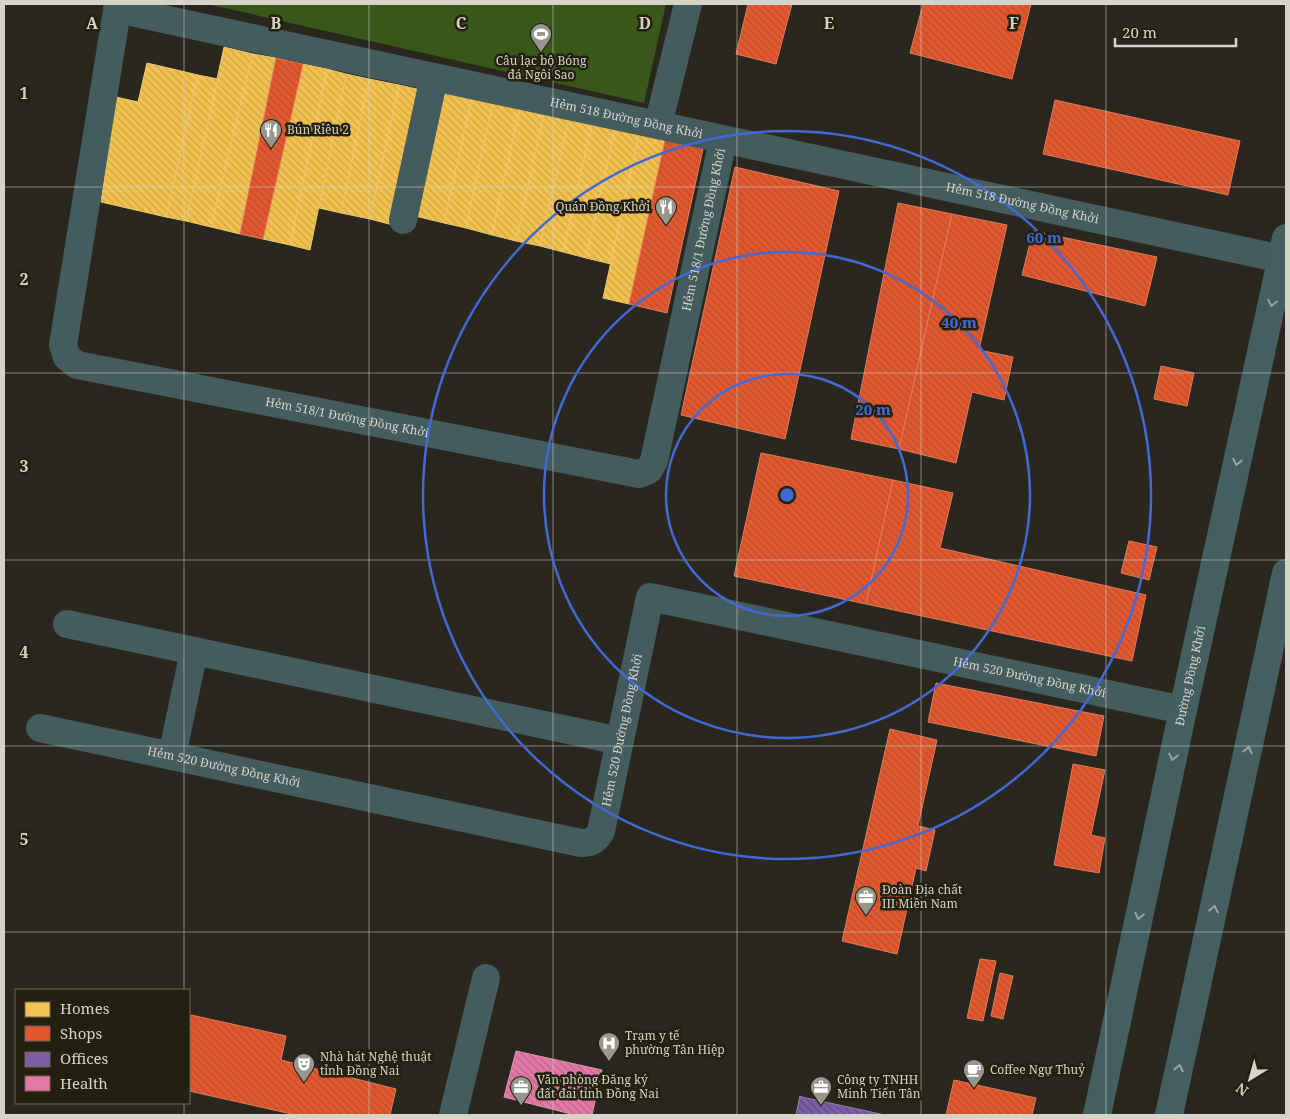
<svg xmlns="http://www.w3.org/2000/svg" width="1290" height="1119" viewBox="0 0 1290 1119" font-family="'Noto Serif',serif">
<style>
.pitch{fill:#395719}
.homes{fill:url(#homes-back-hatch);stroke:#eac773}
.shops{fill:url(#shops-back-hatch);stroke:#e07c5c}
.offices{fill:url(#offices-back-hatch);stroke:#9681b1}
.health{fill:url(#health-back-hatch);stroke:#df93b2}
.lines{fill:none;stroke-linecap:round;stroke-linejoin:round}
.minor{stroke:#445c5d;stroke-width:28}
.secondary{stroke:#445f60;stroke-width:28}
.oneway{stroke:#9ca59f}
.grid{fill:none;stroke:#d6d4c9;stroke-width:1;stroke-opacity:0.55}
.ring{fill:none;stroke:#4269d5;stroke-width:2.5}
.labels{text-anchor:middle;stroke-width:5;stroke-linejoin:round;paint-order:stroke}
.poi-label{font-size:12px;fill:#d6d4c9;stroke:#24200f;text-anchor:start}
.street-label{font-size:12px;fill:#d6d4c9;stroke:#24200f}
.grid-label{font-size:16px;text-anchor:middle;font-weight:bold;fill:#d6d4c9;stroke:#24200f;stroke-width:5;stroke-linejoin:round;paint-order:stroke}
.centre{fill:#4269d5;stroke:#24200f;stroke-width:2.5}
.ring-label{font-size:15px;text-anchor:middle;font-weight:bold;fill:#4269d5;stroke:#24200f;stroke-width:5;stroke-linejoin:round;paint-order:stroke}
</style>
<defs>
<pattern id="homes-back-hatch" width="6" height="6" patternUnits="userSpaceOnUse" patternTransform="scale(1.25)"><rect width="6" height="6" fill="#f2c14e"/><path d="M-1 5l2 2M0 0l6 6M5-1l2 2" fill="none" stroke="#cea74a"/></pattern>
<pattern id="shops-back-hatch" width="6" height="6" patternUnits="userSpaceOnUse" patternTransform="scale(1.25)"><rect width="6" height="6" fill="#e4572e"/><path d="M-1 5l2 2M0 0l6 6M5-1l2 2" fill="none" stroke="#b35032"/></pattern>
<pattern id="offices-back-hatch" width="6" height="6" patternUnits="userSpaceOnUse" patternTransform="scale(1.25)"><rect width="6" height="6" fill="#7b5ea7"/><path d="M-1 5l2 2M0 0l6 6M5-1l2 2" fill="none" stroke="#605077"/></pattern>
<pattern id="health-back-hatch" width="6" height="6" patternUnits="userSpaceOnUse" patternTransform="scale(1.25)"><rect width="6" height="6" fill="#e377a8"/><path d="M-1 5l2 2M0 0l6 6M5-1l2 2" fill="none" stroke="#ba698d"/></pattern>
</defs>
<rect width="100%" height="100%" fill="#29271e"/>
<!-- pitch -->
<path class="pitch" d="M207,4h459l-22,99z"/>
<!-- homes -->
<g class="homes">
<path d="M224,47l29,7 -42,173 -25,-6z"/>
<path d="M253,54l23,4 -36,176 -29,-7z"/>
<path d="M147,63l51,12 -32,142 -65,-15 15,-105 22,5z"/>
<path d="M303,64l24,5 -37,176 -27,-6z"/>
<path d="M327,69l19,5 -36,176 -20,-5z"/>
<path d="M346,74l23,5 -28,134 -22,-5z"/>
<path d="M198,75l20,4 -32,142 -20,-4z"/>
<path d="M369,79l30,6 -29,134 -29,-6z"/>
<path d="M399,85l22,5 -28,135 -23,-6z"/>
<path d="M443,92l29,6 -28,125 -29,-7z"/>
<path d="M472,98l21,5 -27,125 -22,-5z"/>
<path d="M493,103l27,5 -28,127 -26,-7z"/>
<path d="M520,108l24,5 -28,128 -24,-6z"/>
<path d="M544,113l25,5 -29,128 -24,-5z"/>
<path d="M569,118l23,6 -29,128 -23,-6z"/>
<path d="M592,124l23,5 -29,129 -23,-6z"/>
<path d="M615,129l24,5 -28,130 -25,-6z"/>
<path d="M639,134l26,6 -36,164 -26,-6z"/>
</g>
<!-- shops -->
<g class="shops">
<path d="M748,4h44l-16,60 -40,-10z"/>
<path d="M923,4h108l-19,75 -102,-26z"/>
<path d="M276,58l27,6 -40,175 -23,-5z"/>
<path d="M1055,100l185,41 -12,54 -185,-41z"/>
<path d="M665,140l38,9 -36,164 -38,-9z"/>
<path d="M735,167l104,24 -54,248 -104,-24z"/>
<path d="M898,203l54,11 -53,235 -48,-10z"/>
<path d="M952,214l55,11 -28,125 34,7 -9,43 -32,-8 -16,71 -57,-14z"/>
<path d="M1033,231l124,26 -12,49 -123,-31z"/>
<path d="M1161,366l33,7 -7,33 -33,-7z"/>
<path d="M761,453l132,27 -27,124 -132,-28z"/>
<path d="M893,480l60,13 -13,55 206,47 -14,66 -266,-57z"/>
<path d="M1129,541l28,6 -8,33 -28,-7z"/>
<path d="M936,683l168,33 -8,40 -168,-34z"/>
<path d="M890,729l47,11 -19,86 17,4 -9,41 -10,-3 -19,86 -55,-13z"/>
<path d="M1073,764l32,6 -14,65 14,3 -6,35 -45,-8z"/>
<path d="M980,959l16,2 -13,60 -16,-3z"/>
<path d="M1000,973l13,3 -10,43 -12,-3z"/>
<path d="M191,1015l95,21 -5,24 115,29 -6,26h-94l-107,-24v-63z"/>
<path d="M954,1080l82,18 -4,17h-86z"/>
</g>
<!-- offices -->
<path class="offices" d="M800,1096l2,1 83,18h-89z"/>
<!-- health -->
<path class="health" d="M516,1051l86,19 -10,45h-17l-71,-18z"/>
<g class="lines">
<!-- minor -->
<g class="minor">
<path id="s1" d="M118,4l-55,341 4,12 10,8 562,109 10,-4 5,-9 69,-321"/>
<path id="s2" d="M117,9l1165,250"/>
<path d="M658,125l30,-121"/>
<path d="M403,220l31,-143"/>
<path d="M67,624l553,117"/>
<path id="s3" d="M40,728l541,115c11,0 15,-3 20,-12l49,-234 533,113"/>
<path d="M172,756l22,-105"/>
<path d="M453,1115l33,-137"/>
</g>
<!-- secondary -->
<g class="secondary">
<path id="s4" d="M1097,1115l86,-405 103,-472"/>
<path d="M1169,1115l117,-542"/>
</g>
</g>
<!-- one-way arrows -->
<defs><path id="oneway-chevron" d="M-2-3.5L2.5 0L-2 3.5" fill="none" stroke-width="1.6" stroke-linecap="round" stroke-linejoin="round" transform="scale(1.25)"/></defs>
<g class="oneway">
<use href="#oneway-chevron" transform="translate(1272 303) rotate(102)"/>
<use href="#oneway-chevron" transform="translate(1237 462) rotate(102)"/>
<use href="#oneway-chevron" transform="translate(1248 750) rotate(-78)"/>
<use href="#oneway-chevron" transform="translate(1173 757) rotate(102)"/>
<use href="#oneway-chevron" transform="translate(1214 909) rotate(-78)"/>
<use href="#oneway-chevron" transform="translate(1139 916) rotate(102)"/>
<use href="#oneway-chevron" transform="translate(1179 1068) rotate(-78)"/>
</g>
<!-- grid -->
<path class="grid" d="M184,4v986M369,4v1111M553,4v1111M737,4v1111M921,4v1111M1106,4v1111M4,187h1282M4,373h1282M4,560h1282M4,746h1282M4,932h1282M184,1103v12"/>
<!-- distance rings -->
<g class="ring">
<circle cx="787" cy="495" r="121"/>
<circle cx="787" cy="495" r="243"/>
<circle cx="787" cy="495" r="364"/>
</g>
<!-- icons -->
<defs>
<g id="stadium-pin" transform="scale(1.125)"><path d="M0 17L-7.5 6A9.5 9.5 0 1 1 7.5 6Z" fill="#99978d" stroke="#24200f"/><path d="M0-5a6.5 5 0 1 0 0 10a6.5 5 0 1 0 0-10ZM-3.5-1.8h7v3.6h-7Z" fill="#fff"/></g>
<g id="restaurant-pin" transform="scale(1.125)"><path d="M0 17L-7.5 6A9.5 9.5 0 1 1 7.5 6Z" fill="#99978d" stroke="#24200f"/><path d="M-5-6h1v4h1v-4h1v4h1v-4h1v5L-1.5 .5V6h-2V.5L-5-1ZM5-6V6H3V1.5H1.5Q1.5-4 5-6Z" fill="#fff"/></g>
<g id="office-pin" transform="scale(1.125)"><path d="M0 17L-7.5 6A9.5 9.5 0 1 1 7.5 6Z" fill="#99978d" stroke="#24200f"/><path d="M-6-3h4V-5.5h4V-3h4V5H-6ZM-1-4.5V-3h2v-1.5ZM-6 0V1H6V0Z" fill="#fff"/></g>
<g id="hospital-pin" transform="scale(1.125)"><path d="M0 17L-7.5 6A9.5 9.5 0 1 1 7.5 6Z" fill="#99978d" stroke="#24200f"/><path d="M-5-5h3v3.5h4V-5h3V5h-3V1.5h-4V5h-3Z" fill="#fff"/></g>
<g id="theatre-pin" transform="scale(1.125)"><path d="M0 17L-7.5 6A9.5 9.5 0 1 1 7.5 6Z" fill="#99978d" stroke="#24200f"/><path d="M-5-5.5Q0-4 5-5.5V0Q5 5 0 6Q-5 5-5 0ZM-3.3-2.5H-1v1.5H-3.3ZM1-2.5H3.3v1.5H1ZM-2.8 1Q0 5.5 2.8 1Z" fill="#fff"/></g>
<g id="cafe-pin" transform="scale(1.125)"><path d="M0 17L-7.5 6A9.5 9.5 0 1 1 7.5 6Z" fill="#99978d" stroke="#24200f"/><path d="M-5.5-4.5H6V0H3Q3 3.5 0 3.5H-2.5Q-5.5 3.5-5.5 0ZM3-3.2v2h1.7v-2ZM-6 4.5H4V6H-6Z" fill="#fff"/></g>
</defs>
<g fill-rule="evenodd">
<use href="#stadium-pin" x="541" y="34"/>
<use href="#restaurant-pin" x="271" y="130"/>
<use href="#restaurant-pin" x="666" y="207"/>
<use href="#office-pin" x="866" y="897"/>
<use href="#hospital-pin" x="609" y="1043"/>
<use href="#theatre-pin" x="304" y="1064"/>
<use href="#cafe-pin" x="974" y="1070"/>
<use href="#office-pin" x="521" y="1087"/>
<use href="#office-pin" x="821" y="1087"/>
</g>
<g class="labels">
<!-- poi labels -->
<g class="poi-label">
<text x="541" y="65" text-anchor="middle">Câu lạc bộ Bóng<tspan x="541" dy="14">đá Ngôi Sao</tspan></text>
<text x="287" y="134">Bún Riêu 2</text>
<text x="650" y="211" text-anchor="end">Quán Đồng Khởi</text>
<text x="882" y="894">Đoàn Địa chất<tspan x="882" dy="14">III Miền Nam</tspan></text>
<text x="625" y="1040">Trạm y tế<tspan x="625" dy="14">phường Tân Hiệp</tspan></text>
<text x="320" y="1061">Nhà hát Nghệ thuật<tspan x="320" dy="14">tỉnh Đồng Nai</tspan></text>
<text x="990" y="1074">Coffee Ngự Thuỷ</text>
<text x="537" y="1084">Văn phòng Đăng ký<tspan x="537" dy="14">đất đai tỉnh Đồng Nai</tspan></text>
<text x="837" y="1084">Công ty TNHH<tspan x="837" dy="14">Minh Tiến Tân</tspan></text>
</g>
<!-- street labels -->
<g class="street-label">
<text dy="4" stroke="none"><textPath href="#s2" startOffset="521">Hẻm 518 Đường Đồng Khởi</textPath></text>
<text dy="4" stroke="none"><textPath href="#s2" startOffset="926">Hẻm 518 Đường Đồng Khởi</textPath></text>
<text dy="4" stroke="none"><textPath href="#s1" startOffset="1201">Hẻm 518/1 Đường Đồng Khởi</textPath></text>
<text dy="4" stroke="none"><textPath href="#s1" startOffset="646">Hẻm 518/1 Đường Đồng Khởi</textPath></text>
<text dy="4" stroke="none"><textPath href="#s3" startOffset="1205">Hẻm 520 Đường Đồng Khởi</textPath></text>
<text dy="4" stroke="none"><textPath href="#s4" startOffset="449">Đường Đồng Khởi</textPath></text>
<text dy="4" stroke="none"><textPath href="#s3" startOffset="681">Hẻm 520 Đường Đồng Khởi</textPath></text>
<text dy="4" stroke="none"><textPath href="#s3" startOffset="188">Hẻm 520 Đường Đồng Khởi</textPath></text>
</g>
</g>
<g class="grid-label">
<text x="92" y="29">A</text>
<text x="276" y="29">B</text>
<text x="461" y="29">C</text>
<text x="645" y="29">D</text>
<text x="829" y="29">E</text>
<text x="1014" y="29">F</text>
<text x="24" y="99">1</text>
<text x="24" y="285">2</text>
<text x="24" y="472">3</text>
<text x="24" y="658">4</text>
<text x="24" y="845">5</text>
</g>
<circle cx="787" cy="495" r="8" class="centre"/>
<g class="ring-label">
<text x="1044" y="243">60 m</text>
<text x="959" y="328">40 m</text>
<text x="873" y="415">20 m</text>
</g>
<!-- border -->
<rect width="1290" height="1119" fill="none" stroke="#d6d4c9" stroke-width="10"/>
<!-- legend -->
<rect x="15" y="989" width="175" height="115" fill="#24200f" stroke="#6b6859"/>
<rect x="25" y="1002" width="25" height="15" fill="#f2c14e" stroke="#6b6859"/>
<text x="60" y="1014" font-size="15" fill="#d6d4c9">Homes</text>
<rect x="25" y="1026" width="25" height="15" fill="#e4572e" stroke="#6b6859"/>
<text x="60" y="1039" font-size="15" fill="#d6d4c9">Shops</text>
<rect x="25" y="1052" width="25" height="15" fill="#7b5ea7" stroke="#6b6859"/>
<text x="60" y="1064" font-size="15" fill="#d6d4c9">Offices</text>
<rect x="25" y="1076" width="25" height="15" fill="#e377a8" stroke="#6b6859"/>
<text x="60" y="1089" font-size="15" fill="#d6d4c9">Health</text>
<!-- north arrow -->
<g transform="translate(1250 1079) rotate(217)" stroke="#24200f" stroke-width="4" paint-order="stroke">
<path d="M0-4L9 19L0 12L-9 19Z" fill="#d6d4c9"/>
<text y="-8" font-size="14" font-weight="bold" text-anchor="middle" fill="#d6d4c9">N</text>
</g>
<!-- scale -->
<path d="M1115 38v8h121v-8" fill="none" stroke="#d6d4c9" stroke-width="2.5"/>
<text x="1122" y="38" font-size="15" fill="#d6d4c9" stroke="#24200f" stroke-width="4" paint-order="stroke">20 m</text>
</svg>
